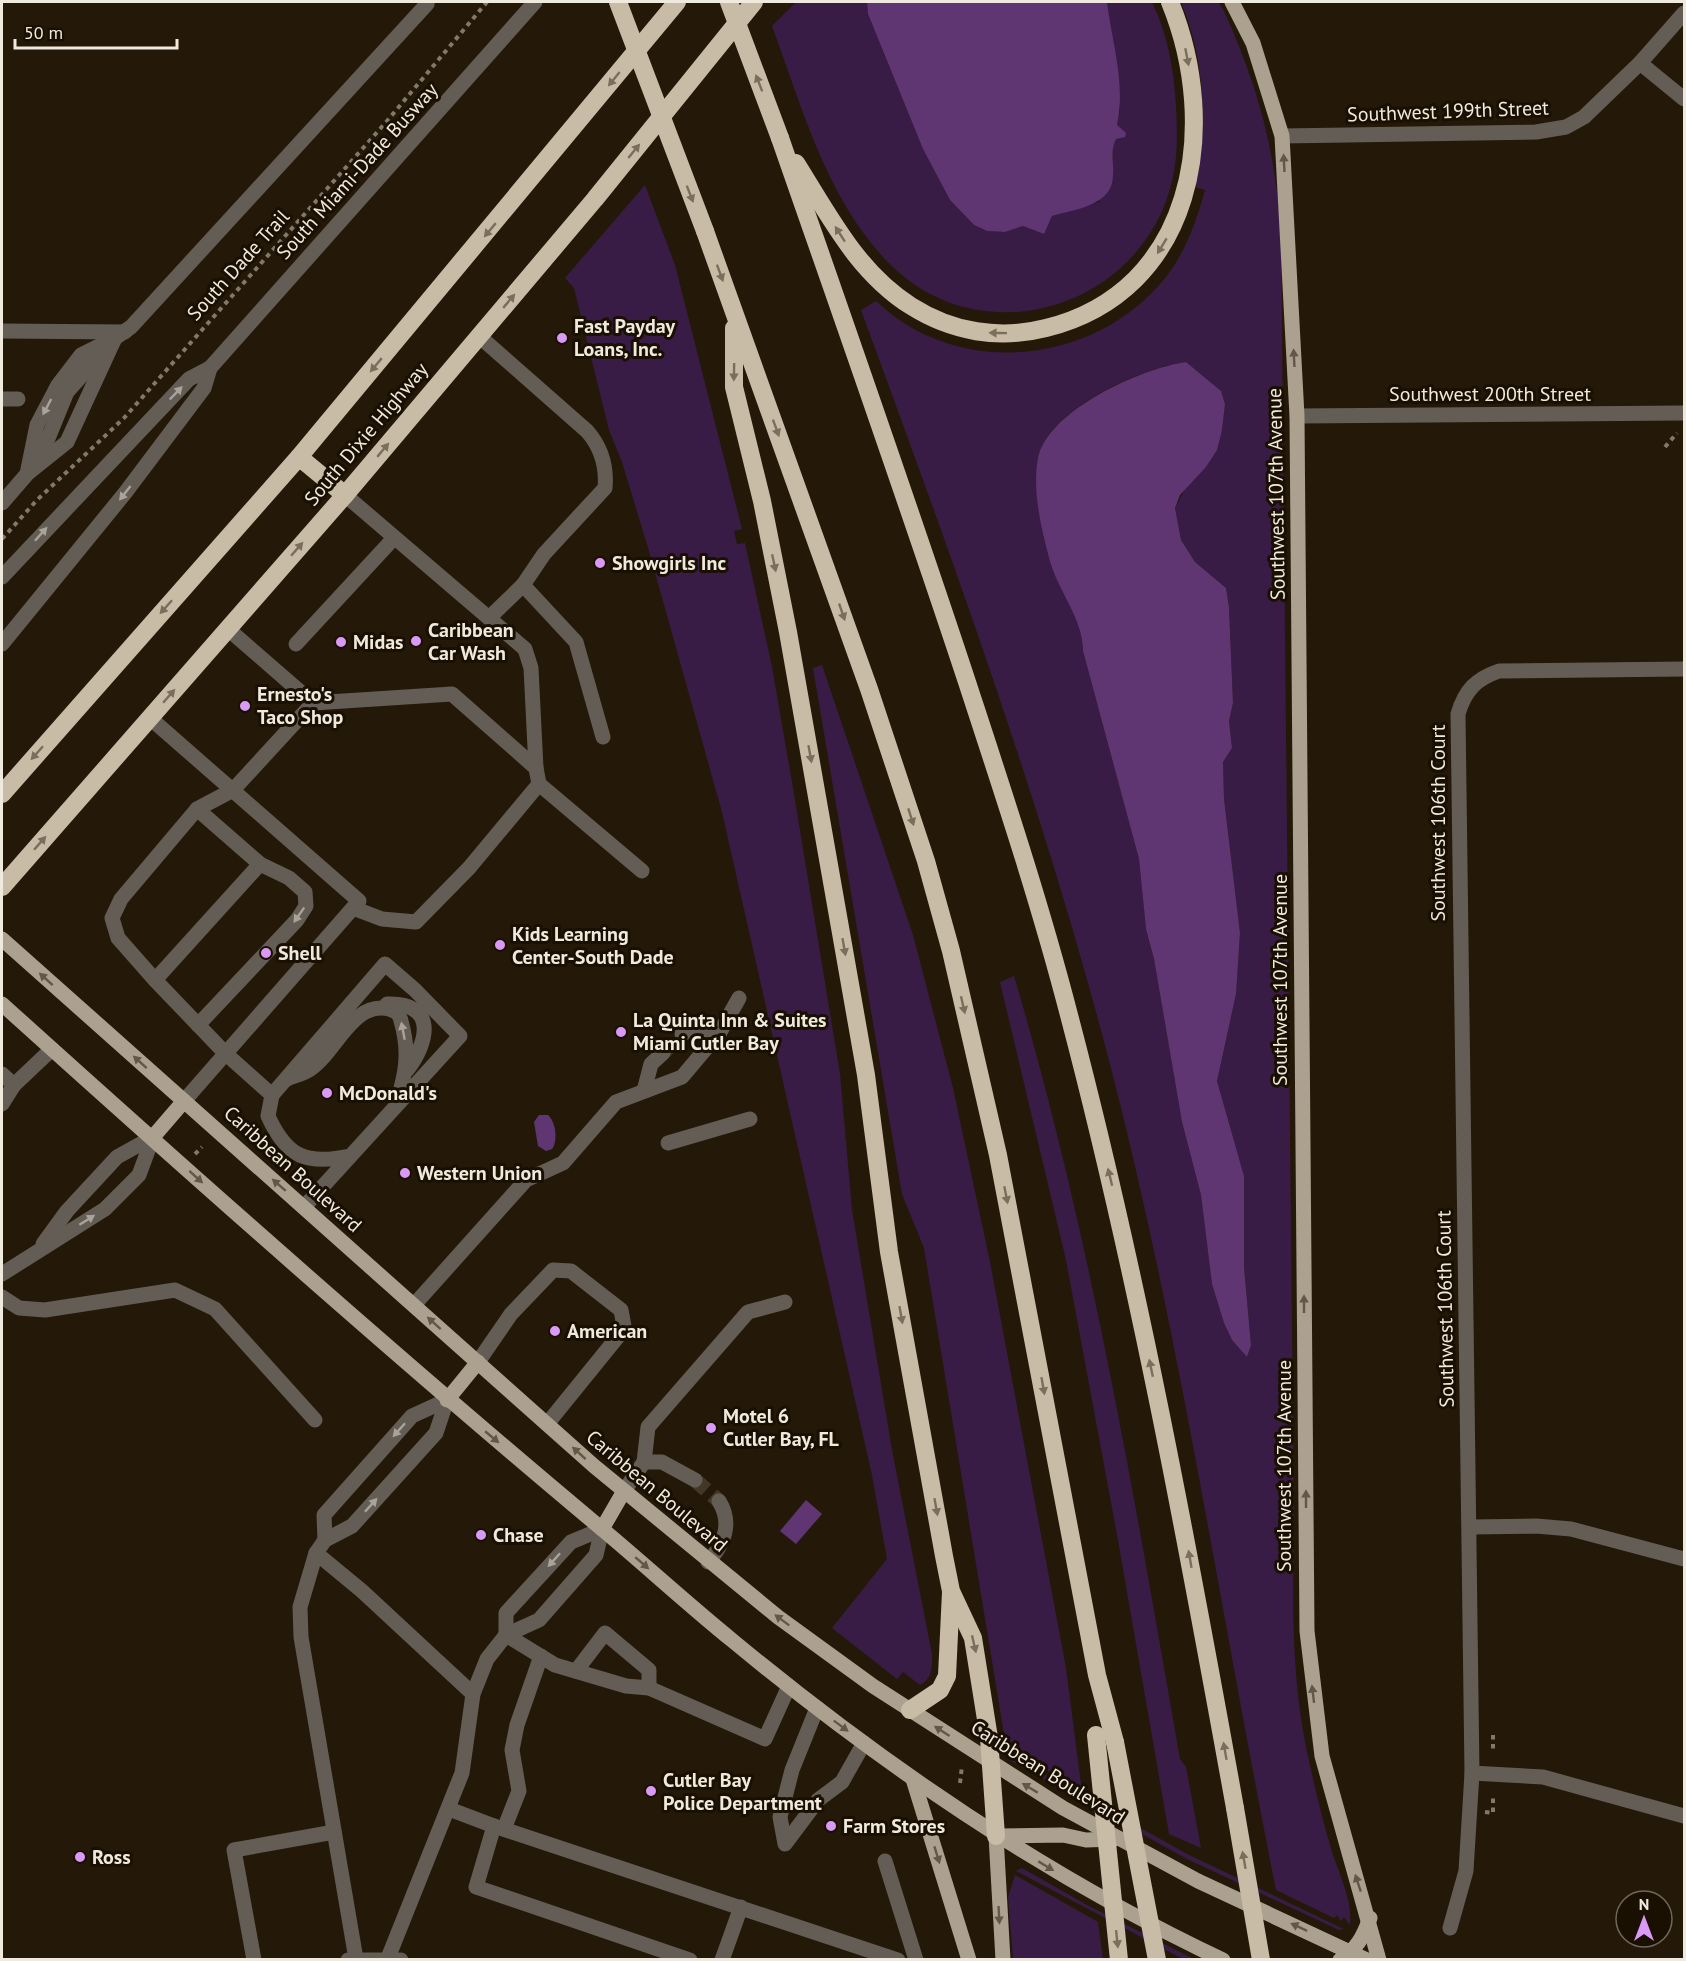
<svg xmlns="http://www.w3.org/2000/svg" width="1686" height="1961" viewBox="0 0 1686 1961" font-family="'PT Sans',sans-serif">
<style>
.green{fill:#381c45;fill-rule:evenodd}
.water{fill:#5f3672}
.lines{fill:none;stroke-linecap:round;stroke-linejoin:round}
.minor-tunnel{stroke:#433828;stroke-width:15;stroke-dasharray:15 8;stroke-linecap:butt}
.path{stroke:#82796a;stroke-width:4;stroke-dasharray:4.5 4.5;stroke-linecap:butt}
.minor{stroke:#635d55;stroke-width:15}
.major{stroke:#aca18f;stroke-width:15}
.highway{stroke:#c9bca6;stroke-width:18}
.highway-bridge{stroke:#c9bca6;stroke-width:18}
.oneway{fill:#7a6f5c}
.oneway2{fill:#635848}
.oneway3{fill:#aaa399}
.poi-dot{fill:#d99af7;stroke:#1a1002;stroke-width:2}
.labels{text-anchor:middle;stroke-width:6;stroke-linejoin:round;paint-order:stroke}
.street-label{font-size:20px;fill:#f0e9dd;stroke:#1a1002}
.poi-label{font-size:20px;font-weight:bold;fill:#f0e9dd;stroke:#1a1002;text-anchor:start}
</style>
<rect width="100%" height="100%" fill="#241908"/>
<!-- green -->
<g class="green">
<path d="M796,2h71l1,12 55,135 27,51 24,25 13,6 18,1 18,-6 21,8 8,-18 47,-14 14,-26v-31l7,-35 -13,-108h45c16,33 22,68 24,105 1,21 2,42 -2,64 -13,79 -81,137 -160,141 -46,2 -87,-13 -120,-44 -65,-61 -92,-161 -122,-242z"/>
<path d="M1181,2h37l5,7c35,77 52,139 58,224l13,1300c-2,73 -2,147 13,219 7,31 14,63 23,93 7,26 23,53 20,80l-6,-8 -3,4 -4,-6 -3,3 -58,-28c-55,-274 -95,-551 -165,-822 -67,-258 -158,-508 -250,-758l15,-9c83,80 224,64 293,-28 18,-25 28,-54 36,-83l-10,-3c12,-62 11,-126 -14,-185zM1186,362l35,29 4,13 -3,26 -16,37 -19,18 -12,23 6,32 14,22 31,26 3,19 4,96 -4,18 3,27 -9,14 1,37 16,134 -4,61 -19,87 27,95v91l7,78 -4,12 -15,-17 -8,-17 -12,-39 -11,-89 -19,-73 -28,-163 -8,-30 -7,-70 -56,-208c0,-33 -26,-61 -34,-93 -6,-23 -15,-78 -11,-100 10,-49 103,-90 148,-96z"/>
<path d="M645,185l30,80 67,264 -8,2 3,13 8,-1 27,124 21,121 47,286 12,136 40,240 40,204c0,12 1,25 -12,31l-17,-13 -6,7 -65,-51 55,-69 -15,-84 -150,-663 -73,-261 -27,-89 -13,-32 -35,-142 -9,-10z"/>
<path d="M822,665l91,270 40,153 37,174 76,406 16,124 -65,-40 3,-4 -5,-4 -4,5 -5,-3 -82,-498 -22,-54 -89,-526z"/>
<path d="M1014,976c76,256 120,520 166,783l6,8 15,81 -32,-14 -51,-294 -52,-280 -66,-278z"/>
<path d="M1012,1756l175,98 157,75 -5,1 -152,-71 -178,-99z"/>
<path d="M1022,1868l65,37 107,54h-11l-167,-88z"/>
<path d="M1015,1875l83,47 5,37h-90l-5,-62z"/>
</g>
<!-- water -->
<g class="water">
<path d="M867,2h240c5,41 19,82 10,123l9,8 -1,4 -9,2c-6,12 -2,23 -3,36 0,31 -38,34 -61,41l-8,18 -21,-8 -18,6 -18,-1 -13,-6 -24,-25 -27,-51 -55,-135z"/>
<path d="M1186,362l35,29 4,13 -3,26 -5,20 -11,17 -26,28 -5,13 6,32 14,22 31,26 3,19 4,96 -4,18 3,27 -9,14 1,37 16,134 -4,61 -19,87 27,95v91l7,78 -4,12 -15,-17 -8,-17 -12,-39 -11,-89 -19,-73 -28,-163 -8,-30 -7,-70 -56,-208c0,-33 -26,-61 -34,-93 -8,-31 -17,-68 -11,-100 10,-48 104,-90 148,-96z"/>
<path d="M539,1115h9c8,7 10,26 4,34l-6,2 -8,-5 -4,-24z"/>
<path d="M806,1500l16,14 -26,30 -16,-13z"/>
</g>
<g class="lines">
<!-- minor-tunnel -->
<g class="minor-tunnel">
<path d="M663,1053l19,-19"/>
<path d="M695,1480l24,21"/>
</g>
<!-- path -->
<g class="path">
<path d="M1665,447l12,-14"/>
<path d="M2,539l35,-39 87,-82 263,-297 100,-119"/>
<path d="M195,1154l7,-7"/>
<path d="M1493,1735v16"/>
<path d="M960,1783l2,-17"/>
<path d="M1485,1812l8,1v-18"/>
</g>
<!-- minor -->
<g class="minor">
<path d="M1640,63l44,36"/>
<path d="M1282,136l254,-4 30,-5 18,-10 56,-54 44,-50"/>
<path d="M2,331l123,1"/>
<path d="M479,336l108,95c14,16 20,35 18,57l-61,66 -21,31"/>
<path d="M210,368l325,-366"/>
<path d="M2,399h16"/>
<path d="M1297,416l387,-3"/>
<path d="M33,464l14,-23 20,-49 35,-39"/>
<path d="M27,474l10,-49 21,-40 23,-30 34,-17 16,-11 296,-323 -1,-2"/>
<path d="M345,495l180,154 6,19 5,100 3,16 -70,84 -53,54 -34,-3 -29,-11"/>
<path d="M2,503l25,-29 40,-32 48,-104"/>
<path d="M2,577l187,-198 21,-11 -6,20 -79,105 -123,151"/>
<path d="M489,618l34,-33 53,57 27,95"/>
<path d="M228,629l85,74 -80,87 -36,19 -76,90 -9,19 6,20 37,42 71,74 46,41"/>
<path d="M296,644l98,-106"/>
<path d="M313,703l139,-9 84,74"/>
<path d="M150,718l209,183 -175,200"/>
<path d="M539,784l103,87"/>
<path d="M155,980l105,-116 -63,-55"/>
<path d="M387,1004c50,-2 42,38 20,66"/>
<path d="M198,1025l99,-105 9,-14 -1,-14 -16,-14 -29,-14"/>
<path d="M682,1034l5,-3 33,1"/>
<path d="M2,1074l12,11 38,-36"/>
<path d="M287,1079c7,-3 16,-5 22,-9 26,-16 43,-70 80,-61 7,2 11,5 12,12 9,31 5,52 -4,81"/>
<path d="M644,1091l7,-27 12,-11"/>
<path d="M2,1104l12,-19"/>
<path d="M668,1143l82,-24"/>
<path d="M304,1207l156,-171 -45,-46 -30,-26 -113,131 -4,21c19,42 39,49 82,40"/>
<path d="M43,1244l24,-33 50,-54 36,-20"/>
<path d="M2,1274l103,-65 34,-34 14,-38"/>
<path d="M2,1297l17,11 26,2 130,-20 40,19 100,111"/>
<path d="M414,1305l112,-125 37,-17 53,-61 66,-25 38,-45 19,-34"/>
<path d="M478,1362l33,-48 42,-44 18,1 50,39 3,16 -4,8 -73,90"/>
<path d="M644,1462l4,-35 100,-115 37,-10"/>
<path d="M624,1491l20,-29h18l33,18"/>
<path d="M1470,1527l66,-1 35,3 113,30"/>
<path d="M325,1540l-1,-25 88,-99 35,-16"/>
<path d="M316,1553l46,38 111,103"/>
<path d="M708,1562c16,-18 25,-38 11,-61"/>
<path d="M506,1635l49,30 71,21 23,2 116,51 24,-53"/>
<path d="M506,1635v-22l65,-71 31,-13"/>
<path d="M576,1671l29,-38 44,37v18"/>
<path d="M817,1708l-25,62 -12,47 5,27 33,-44 24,-18 22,-39"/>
<path d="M1472,1773l71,4 141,39"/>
<path d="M449,1809l45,17 404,134"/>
<path d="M494,1826l-18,61 214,73"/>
<path d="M504,1829l15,-38 -7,-41 5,-25 24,-69"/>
<path d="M885,1861l31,99"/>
<path d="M1450,1928l16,-57 6,-98 -14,-1059c7,-24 18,-35 41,-43l185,-2"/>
<path d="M388,1958l74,-185 11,-79 14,-35 19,-24 33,-15 57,-65 6,-26"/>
<path d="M356,1959l-55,-322 -1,-30 16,-54 9,-13 27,-14 84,-93 11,-33"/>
<path d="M254,1960l-20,-110 100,-18"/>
<path d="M348,1960h53"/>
<path d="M722,1960l19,-53"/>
</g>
<!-- major -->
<g class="major">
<path d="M1232,2l21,41 29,93 15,280 10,1215 15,125 57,204"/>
<path d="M2,939l592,527 184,151 95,69 190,122 135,73 169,79"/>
<path d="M2,1004c195,176 392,351 594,520 46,38 90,79 137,117 151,125 312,235 490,319"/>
<path d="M153,1137l31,-36"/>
<path d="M447,1400l31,-38"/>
<path d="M602,1529l22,-38"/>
<path d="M913,1779l56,181"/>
<path d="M996,1836l7,124"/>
<path d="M999,1836l64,-1 23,5 29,-1"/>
<path d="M1340,1960c17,-11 23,-23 30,-42"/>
</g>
<!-- highway -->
<g class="highway">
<path d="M780,138c63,181 127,362 187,544 36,110 73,221 102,333 69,262 118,527 166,793"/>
<path d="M796,163c33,52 61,109 115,143 41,26 88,34 135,22 149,-37 175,-201 124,-326"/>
<path d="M705,231l164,458 57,172 25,90 47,204 99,520 18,67"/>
<path d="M734,328v59l28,114 26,131 78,443 23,177 55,304 7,35 22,47 16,100 7,98"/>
<path d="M299,457l46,38"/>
<path d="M2,794l297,-337 378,-455"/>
<path d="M2,887l343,-392 250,-296 159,-197"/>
<path d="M910,1710l30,-20 7,-14 4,-84"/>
</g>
<!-- highway-bridge -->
<g class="highway-bridge">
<path d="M618,2l87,229"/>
<path d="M729,2l51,136"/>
<path d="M1096,1735l23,225"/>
<path d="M1115,1742l42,218"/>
<path d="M1235,1808l26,152"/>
</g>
</g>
<!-- one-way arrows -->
<defs><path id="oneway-solid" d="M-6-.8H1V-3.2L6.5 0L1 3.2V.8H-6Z" transform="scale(1.5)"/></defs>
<g class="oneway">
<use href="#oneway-solid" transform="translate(1187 57) rotate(79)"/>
<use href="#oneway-solid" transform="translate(614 79) rotate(129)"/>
<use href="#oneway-solid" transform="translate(759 83) rotate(-111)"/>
<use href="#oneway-solid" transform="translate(634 151) rotate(-51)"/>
<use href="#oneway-solid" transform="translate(690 194) rotate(69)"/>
<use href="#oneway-solid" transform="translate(490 230) rotate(130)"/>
<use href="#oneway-solid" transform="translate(840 234) rotate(-123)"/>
<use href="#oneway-solid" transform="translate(1162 246) rotate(121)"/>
<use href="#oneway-solid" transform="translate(720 273) rotate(70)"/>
<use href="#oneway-solid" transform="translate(509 301) rotate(-50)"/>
<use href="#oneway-solid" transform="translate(998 333) rotate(-179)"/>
<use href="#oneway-solid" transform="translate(376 365) rotate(130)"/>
<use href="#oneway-solid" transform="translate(734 372) rotate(91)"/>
<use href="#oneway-solid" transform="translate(776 428) rotate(70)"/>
<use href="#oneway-solid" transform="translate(383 450) rotate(-50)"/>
<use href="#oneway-solid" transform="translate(297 549) rotate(-49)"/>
<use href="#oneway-solid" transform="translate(774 563) rotate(78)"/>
<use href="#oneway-solid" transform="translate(166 607) rotate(132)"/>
<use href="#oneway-solid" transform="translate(842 612) rotate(71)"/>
<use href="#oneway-solid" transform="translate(169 696) rotate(-49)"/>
<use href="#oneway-solid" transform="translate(37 753) rotate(132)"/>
<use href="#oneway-solid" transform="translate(810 754) rotate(80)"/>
<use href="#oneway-solid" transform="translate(911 817) rotate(72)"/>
<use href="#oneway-solid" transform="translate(40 843) rotate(-49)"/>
<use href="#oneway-solid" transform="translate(844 947) rotate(80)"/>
<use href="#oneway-solid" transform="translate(963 1005) rotate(77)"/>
<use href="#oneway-solid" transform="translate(1110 1177) rotate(-104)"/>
<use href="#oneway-solid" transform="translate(1006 1195) rotate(79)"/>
<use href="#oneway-solid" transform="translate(901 1315) rotate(80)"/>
<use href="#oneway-solid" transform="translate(1151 1368) rotate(-102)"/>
<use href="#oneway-solid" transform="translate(1043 1386) rotate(80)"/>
<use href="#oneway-solid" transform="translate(936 1507) rotate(80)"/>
<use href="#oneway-solid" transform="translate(1190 1559) rotate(-100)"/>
<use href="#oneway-solid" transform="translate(974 1644) rotate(77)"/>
<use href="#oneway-solid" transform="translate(1225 1751) rotate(-100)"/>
<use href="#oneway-solid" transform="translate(1244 1860) rotate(-100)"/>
<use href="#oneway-solid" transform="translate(1117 1939) rotate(84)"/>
</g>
<g class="oneway2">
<use href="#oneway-solid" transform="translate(1284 163) rotate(-93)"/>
<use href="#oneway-solid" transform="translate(1294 358) rotate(-93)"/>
<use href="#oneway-solid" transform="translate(46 979) rotate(-138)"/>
<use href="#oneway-solid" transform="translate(140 1062) rotate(-138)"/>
<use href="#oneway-solid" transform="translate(196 1177) rotate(42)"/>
<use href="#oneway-solid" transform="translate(279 1185) rotate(-139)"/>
<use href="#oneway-solid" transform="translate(1304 1304) rotate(-90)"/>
<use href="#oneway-solid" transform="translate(434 1323) rotate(-138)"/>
<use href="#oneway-solid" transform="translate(492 1437) rotate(40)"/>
<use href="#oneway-solid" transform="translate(579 1453) rotate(-138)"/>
<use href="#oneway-solid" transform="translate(1306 1499) rotate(-90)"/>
<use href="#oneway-solid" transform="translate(642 1563) rotate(41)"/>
<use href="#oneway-solid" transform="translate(782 1620) rotate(-143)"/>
<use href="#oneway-solid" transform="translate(1313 1694) rotate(-97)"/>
<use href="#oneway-solid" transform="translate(841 1726) rotate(37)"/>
<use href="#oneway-solid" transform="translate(942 1731) rotate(-147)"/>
<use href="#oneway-solid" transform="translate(1030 1788) rotate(-149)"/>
<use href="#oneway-solid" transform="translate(937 1855) rotate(73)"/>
<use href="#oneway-solid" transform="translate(1046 1866) rotate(31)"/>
<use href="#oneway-solid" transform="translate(1358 1883) rotate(-108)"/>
<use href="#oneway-solid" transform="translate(999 1915) rotate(87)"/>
<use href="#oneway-solid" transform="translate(1299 1927) rotate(-155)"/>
</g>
<g class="oneway3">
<use href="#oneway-solid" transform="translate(176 393) rotate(-46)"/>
<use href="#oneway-solid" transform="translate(47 407) rotate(118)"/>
<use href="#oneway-solid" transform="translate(125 493) rotate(128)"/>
<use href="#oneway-solid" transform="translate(41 534) rotate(-48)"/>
<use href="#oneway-solid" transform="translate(299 915) rotate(125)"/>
<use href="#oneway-solid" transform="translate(403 1031) rotate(-101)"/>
<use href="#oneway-solid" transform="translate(87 1220) rotate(-32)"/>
<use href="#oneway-solid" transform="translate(399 1430) rotate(132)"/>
<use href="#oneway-solid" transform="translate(371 1505) rotate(-48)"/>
<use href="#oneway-solid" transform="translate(554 1560) rotate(132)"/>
</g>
<!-- markers -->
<g class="poi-dot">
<circle cx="562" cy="338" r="6"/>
<circle cx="600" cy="563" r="6"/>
<circle cx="416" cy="641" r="6"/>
<circle cx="341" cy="642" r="6"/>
<circle cx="245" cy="706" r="6"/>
<circle cx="500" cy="945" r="6"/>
<circle cx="266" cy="953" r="6"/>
<circle cx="621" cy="1032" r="6"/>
<circle cx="327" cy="1093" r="6"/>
<circle cx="405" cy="1173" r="6"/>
<circle cx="555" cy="1331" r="6"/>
<circle cx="711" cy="1428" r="6"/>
<circle cx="481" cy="1535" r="6"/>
<circle cx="651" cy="1791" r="6"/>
<circle cx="831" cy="1826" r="6"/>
<circle cx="80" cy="1857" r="6"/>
</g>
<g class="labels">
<!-- street labels -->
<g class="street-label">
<text transform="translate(1448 111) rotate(-2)" y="7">Southwest 199th Street</text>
<text transform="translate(357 171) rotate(-48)" y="7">South Miami-Dade Busway</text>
<text transform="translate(238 265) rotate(-48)" y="7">South Dade Trail</text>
<text x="1490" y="401">Southwest 200th Street</text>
<text transform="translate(366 434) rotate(-50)" y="7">South Dixie Highway</text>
<text transform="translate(1276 494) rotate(-91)" y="7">Southwest 107th Avenue</text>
<text transform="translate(1438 823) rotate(-90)" y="7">Southwest 106th Court</text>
<text transform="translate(1280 980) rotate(-90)" y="7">Southwest 107th Avenue</text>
<text transform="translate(293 1169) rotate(42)" y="7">Caribbean Boulevard</text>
<text transform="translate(1445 1309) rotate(-91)" y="7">Southwest 106th Court</text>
<text transform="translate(1284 1466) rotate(-90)" y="7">Southwest 107th Avenue</text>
<text transform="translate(657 1491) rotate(40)" y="7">Caribbean Boulevard</text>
<text transform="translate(1048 1772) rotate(32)" y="7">Caribbean Boulevard</text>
</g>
<!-- poi labels -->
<g class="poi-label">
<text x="574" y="333">Fast Payday<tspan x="574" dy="23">Loans, Inc.</tspan></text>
<text x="612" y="570">Showgirls Inc</text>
<text x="428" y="637">Caribbean<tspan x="428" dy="23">Car Wash</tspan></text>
<text x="353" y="649">Midas</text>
<text x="257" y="701">Ernesto's<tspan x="257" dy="23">Taco Shop</tspan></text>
<text x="512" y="941">Kids Learning<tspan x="512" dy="23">Center-South Dade</tspan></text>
<text x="278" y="960">Shell</text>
<text x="633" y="1027">La Quinta Inn &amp; Suites<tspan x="633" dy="23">Miami Cutler Bay</tspan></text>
<text x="339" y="1100">McDonald's</text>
<text x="417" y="1180">Western Union</text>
<text x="567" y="1338">American</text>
<text x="723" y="1423">Motel 6<tspan x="723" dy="23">Cutler Bay, FL</tspan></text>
<text x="493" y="1542">Chase</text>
<text x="663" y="1787">Cutler Bay<tspan x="663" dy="23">Police Department</tspan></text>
<text x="843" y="1833">Farm Stores</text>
<text x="92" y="1864">Ross</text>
</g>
</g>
<!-- border -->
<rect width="1686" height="1961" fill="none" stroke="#f0e9dd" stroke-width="6"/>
<!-- north arrow -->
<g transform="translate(1644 1919)"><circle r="28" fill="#1a1002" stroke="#70675a" stroke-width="1.5"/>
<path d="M0-4.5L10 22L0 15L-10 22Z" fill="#d99af7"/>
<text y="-9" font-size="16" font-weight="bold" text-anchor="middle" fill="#f0e9dd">N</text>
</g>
<!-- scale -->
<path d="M15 39v9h162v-9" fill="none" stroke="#f0e9dd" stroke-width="3"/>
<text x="24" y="39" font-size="18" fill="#f0e9dd" stroke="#1a1002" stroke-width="4.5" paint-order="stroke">50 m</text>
</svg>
